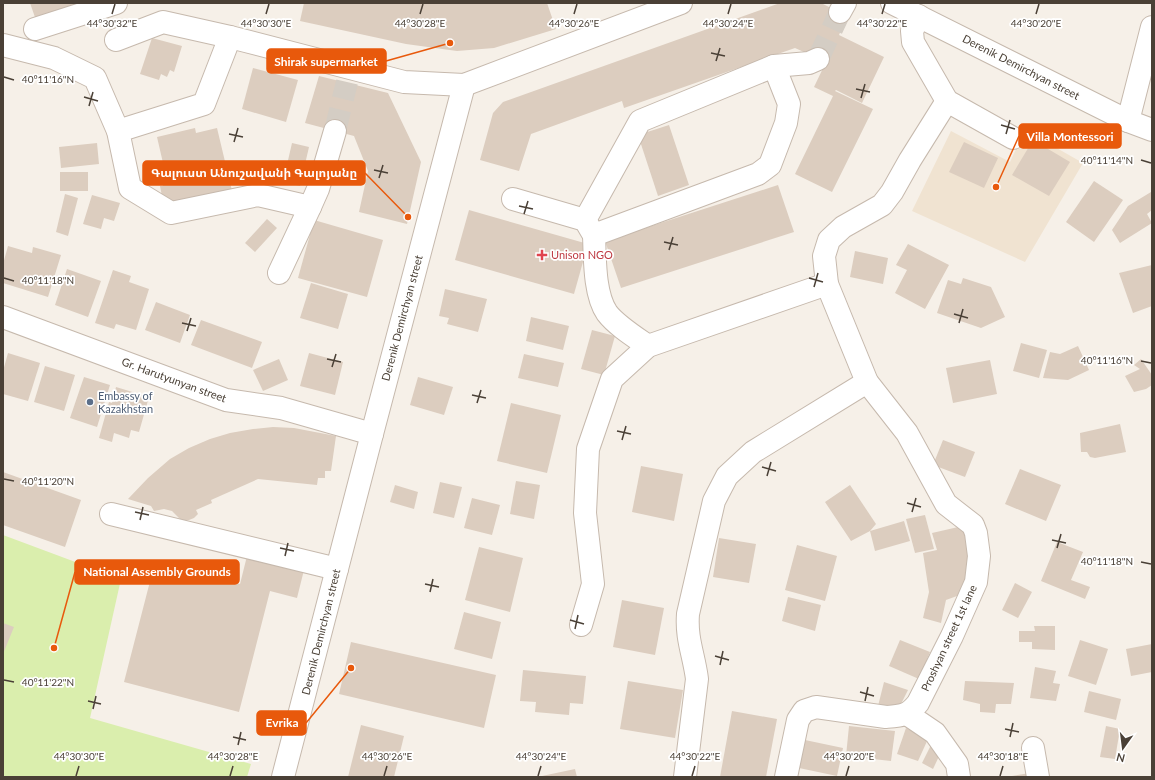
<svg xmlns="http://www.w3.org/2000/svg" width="1155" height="780" viewBox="0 0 1155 780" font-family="Lato,'Noto Sans Armenian',sans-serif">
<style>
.education{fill:#f0e3d1}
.green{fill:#daeead}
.building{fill:#dccdbf}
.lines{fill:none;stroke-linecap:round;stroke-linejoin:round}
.minor-tunnel{stroke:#d4cdc4;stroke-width:22;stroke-dasharray:22 11;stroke-linecap:butt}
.minor-casing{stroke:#c6b9ad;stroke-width:24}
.minor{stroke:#fff;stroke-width:22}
.ticks{fill:none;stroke:#4a4036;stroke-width:1.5}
.health-dot{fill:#e0444e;stroke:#fff;stroke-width:1.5}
.service-dot{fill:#5c6f8a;stroke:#fff;stroke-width:1.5}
.labels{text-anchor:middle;stroke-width:3.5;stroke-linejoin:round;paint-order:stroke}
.street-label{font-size:11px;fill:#4a4036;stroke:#fff}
.health-label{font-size:11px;fill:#be3a42;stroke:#fff;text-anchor:start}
.service-label{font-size:11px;fill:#4e5e75;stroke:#fff;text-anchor:start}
.ticks-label{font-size:10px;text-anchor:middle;fill:#4a4036;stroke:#fff;stroke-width:3.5;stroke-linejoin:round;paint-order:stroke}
.leader{fill:none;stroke:#e8590c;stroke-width:1.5}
.callout-dot{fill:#e8590c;stroke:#fff;stroke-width:1.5}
.callout{fill:#e8590c;stroke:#e8590c;stroke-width:1.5}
.callout-label{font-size:12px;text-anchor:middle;font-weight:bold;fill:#fff}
</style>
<rect width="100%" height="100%" fill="#f6f0e8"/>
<!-- education -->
<path class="education" d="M1025,130l58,33 -58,99 -113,-51 39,-80 59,31z"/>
<!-- green -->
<path class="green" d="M3,535l118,44 -31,139 161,46 -4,13h-244z"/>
<!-- building -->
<g class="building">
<path d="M30,3h62l-55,20z"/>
<path d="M304,3h243l9,26 -62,19 -37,3 -51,-7 -106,-23z"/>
<path d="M780,3h41l26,13 -8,19 45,22 -22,46 -26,-13 -1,1 38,18 -41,83 -37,-18 38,-78 -19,-9 12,-25 -31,-14 -171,60 -2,-7 -91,33 -12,37 -39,-11 13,-47 10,-11z"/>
<path d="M152,38l30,8 -8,26 -4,-2 -3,7 -6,-3 -2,6 -19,-6z"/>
<path d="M253,68l45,12 -12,42 -44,-13z"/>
<path d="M319,76l69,17 33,69 -14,62 -48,-12 9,-41 -14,-35 -49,-13z"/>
<path d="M669,125l20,60 -31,11 -20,-61z"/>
<path d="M195,128l1,5 21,-5 16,67 -69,11 -4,-20h3l-5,-22 5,-1 -6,-26z"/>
<path d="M1033,140l37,22 -21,34 -37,-21z"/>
<path d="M964,142l34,16 -14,30 -35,-16z"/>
<path d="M97,143l2,21 -38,4 -2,-21z"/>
<path d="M292,143l17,4 -9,39 -17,-4z"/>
<rect x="60" y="172" width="28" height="19"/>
<path d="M1094,181l29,19 -29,42 -28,-20z"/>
<path d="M778,185l16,47 -173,56 -16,-47z"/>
<path d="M1151,192l1,18 -5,4 5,9 -32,20 -8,-13 16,-24z"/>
<path d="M65,194l13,4 -10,38 -12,-4z"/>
<path d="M92,195l28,8 -6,18 -10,-3 -3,11 -18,-5z"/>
<path d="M469,210l119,34 -14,50 -119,-34z"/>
<path d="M267,219l10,9 -22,24 -10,-9z"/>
<path d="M314,220l69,20 -16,57 -69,-19z"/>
<path d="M908,244l41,21 -24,44 -30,-16 12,-23 -11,-5z"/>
<path d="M8,246l24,7 1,-6 28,8 -13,42 -45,-14v-19z"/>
<path d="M855,251l33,7 -5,26 -33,-7z"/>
<path d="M1152,265v41l-19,7 -14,-40z"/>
<path d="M67,269l34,12 -13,36 -33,-12z"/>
<path d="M113,270l18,6 -2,6 20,7 -13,41 -20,-6 -2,5 -19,-6z"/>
<path d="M963,278l28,9 14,30 -24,11 -44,-15 11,-33 13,4z"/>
<path d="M311,283l37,11 -10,35 -38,-11z"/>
<path d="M445,289l42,10 -9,33 -31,-8 2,-6 -10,-2z"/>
<path d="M156,302l34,13 -10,28 -35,-13z"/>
<path d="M531,317l38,9 -6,24 -37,-9z"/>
<path d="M201,320l61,22 -10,26 -61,-23z"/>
<path d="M592,330l23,6 -11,39 -23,-6z"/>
<path d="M1021,343l26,7 -8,28 -26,-7z"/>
<path d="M1078,346l11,24 -21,10 -25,-2 7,-26 10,2z"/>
<path d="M8,353l32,10 -12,38 -25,-7v-23z"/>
<path d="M309,353l34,9 -8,33 -35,-9z"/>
<path d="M524,354l40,9 -6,24 -40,-9z"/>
<path d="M279,359l9,21 -25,11 -10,-21z"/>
<path d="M1141,359l11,16v10l-6,4 -12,3 -9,-16 15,-7 -6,-4z"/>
<path d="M990,360l7,34 -44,9 -7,-35z"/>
<path d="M45,366l30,9 -11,36 -30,-9z"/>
<path d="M84,377l26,8 -13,42 -27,-9z"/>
<path d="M418,377l35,10 -9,28 -34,-10z"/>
<path d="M116,387l33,10 -10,35 -8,-2 -2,8 -15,-5 -2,9 -13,-4 10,-36 3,1z"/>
<path d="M511,403l50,12 -14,58 -50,-12z"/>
<path d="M1120,424l6,28 -31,6 -5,-1 -3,-5h-6l-1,-19z"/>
<path d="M273,427l21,1 42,8 -5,35h-6v7h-7l-1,7 -59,-6 -47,21 1,3 -16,7 2,4 -4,4 -5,2 -7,1 -10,-10 -8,-2 -10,2 -3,-5 -23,-7 20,-21 22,-19 19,-11 21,-9 20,-6 23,-4z"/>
<path d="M943,440l32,12 -10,25 -32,-12z"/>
<path d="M641,466l42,8 -9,47 -42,-9z"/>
<path d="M1020,469l41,16 -15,36 -41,-17z"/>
<path d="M3,472l78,28 -16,47 -62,-22z"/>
<path d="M516,481l24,4 -6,34 -24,-5z"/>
<path d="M440,482l22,5 -8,31 -21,-5z"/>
<path d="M395,485l23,7 -4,17 -24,-7z"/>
<path d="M850,485l26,39 -6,7 34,-10 6,20 -35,10 -5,-20 -19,10 -26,-39z"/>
<path d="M472,498l28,7 -8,30 -28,-7z"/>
<path d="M925,515l9,34 -19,4 -9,-34z"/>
<path d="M967,525l6,21 -5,46 -22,8 -5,23 -18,-5 6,-26 -6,-39 14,-3 -5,-17z"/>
<path d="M719,538l37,6 -7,39 -36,-6z"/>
<path d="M1057,542l26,10 -12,28 19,7 -5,12 -44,-18z"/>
<path d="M797,545l40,11 -12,45 -40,-11z"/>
<path d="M479,547l44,11 -13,54 -45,-12z"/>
<path d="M248,552l57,14 -8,32 -27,-7 -31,121 -115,-30 31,-120 85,22z"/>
<path d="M1015,583l17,9 -14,26 -16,-8z"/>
<path d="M788,597l33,8 -6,26 -33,-10z"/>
<path d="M622,600l42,8 -9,47 -42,-8z"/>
<path d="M464,612l37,10 -9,37 -38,-10z"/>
<path d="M3,623l11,4 -11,27z"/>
<path d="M1034,626h21v24l-23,-1v-7h-13v-11h16z"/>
<path d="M900,640l30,12 -11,27 -30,-13z"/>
<path d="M1080,640l28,9 -12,36 -28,-9z"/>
<path d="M351,642l145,33 -12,53 -145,-34z"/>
<path d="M1152,644v28l-21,4 -5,-27z"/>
<path d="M1035,667l21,4 -3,12 7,1 -4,17 -26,-3z"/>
<path d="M523,670l63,6 -3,28 -13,-1 -1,12 -34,-3 1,-10 -16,-1z"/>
<path d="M628,681l55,9 -8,48 -55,-9z"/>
<path d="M965,681l49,2 -3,21h-15l-1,9 -15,-1v-8l-17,-4z"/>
<path d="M884,682l24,8 -9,18 -21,-2z"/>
<path d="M1089,691l32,8 -5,21 -32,-8z"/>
<path d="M732,711l45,8 -11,58h-46z"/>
<path d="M361,725l43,11 -10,41h-46z"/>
<path d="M849,726l46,5 -4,30 -45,-5z"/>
<path d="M1106,726l14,3 -5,30 -15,-2z"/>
<path d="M906,728l22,11 -10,22 -21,-7z"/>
<path d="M805,740l38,8 -6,28 -38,-8z"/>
<path d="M931,745l11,5 -9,19 -11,-6z"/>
<path d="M575,769l2,8h-35v-1z"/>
<path d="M1030,773l1,4h-19v-1z"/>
</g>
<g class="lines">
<!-- minor-tunnel -->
<g class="minor-tunnel">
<path d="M818,59l22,-47"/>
<path d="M335,131l12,-49"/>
</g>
<!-- minor casing -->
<g class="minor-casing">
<g id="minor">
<path d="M892,3l236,118 24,9"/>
<path d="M840,12l5,-9"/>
<path d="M919,16l-7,15 1,11 34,59 66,37"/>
<path d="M35,29l81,-26"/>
<path d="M116,40l47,-18 67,15 174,45 60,3 217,-82"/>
<path d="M3,45l51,13 41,20 23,53 12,57 41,25 87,-18 52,12 -31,66"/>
<path d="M774,66l35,-3 9,-4"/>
<path d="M1128,121l24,-94"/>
<path d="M118,131l86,-27 26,-67"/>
<path d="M513,199l72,21 7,12"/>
<path d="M310,207l8,-18 17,-58"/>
<path d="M585,220l55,-99 134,-55 15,38 -3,19 -16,42 -12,9 -164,61c1,23 0,59 13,78 9,12 28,24 41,33"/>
<path d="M3,317l223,83 55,8 91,26"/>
<path d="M111,514l226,55"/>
<path d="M581,625l12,-41 -8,-71 3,-64 24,-70 36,-33 179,-62"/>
<path d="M907,714l28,19 22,31 2,13"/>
<path d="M1033,748l5,29"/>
<path d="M283,777l89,-343 92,-349"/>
<path d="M685,777l12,-98c-3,-24 -11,-40 -9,-65l26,-113 13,-25 26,-24 114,-70"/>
<path d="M786,777l12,-57 6,-9 12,-4 70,10c15,-1 22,-1 32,-14l34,-67 24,-54 3,-26 -3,-23 -3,-8 -27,-21 -39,-71 -40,-51 -40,-98 -3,-28 5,-16 14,-13 39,-22 10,-13 18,-32 37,-59"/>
</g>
</g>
<!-- minor -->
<use href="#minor" class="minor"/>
</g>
<!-- ticks -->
<path class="ticks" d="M112,14l3,-10M266,14l3,-10M420,14l3,-10M574,14l3,-10M728,14l3,-10M882,14l3,-10M1036,14l3,-10M711,53l14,3M716,61l4,-13M4,77l10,3M856,89l14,3M84,97l14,4M861,98l4,-14M89,106l4,-14M1001,125l14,4M229,134l14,3M1006,134l4,-14M234,142l4,-14M1141,160l10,3M374,170l14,3M379,178l4,-13M519,206l14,3M524,214l4,-13M664,242l14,3M669,250l4,-13M4,278l10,3M809,278l14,4M814,287l4,-14M954,314l14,4M182,323l14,3M959,323l4,-14M187,331l4,-13M327,359l14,3M1141,361l10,2M332,367l4,-13M472,395l14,3M477,403l4,-13M617,431l14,3M622,440l4,-14M762,467l14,4M767,476l4,-14M4,479l10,2M907,503l14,4M135,512l14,3M912,512l4,-14M140,520l3,-13M1052,540l14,3M280,548l14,3M1057,548l4,-14M285,556l3,-13M1141,562l10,2M425,584l14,3M430,592l3,-13M570,620l14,4M575,629l3,-14M715,656l14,4M720,665l3,-14M4,680l10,2M860,692l14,4M88,701l13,3M865,701l3,-14M93,709l3,-13M1005,729l14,3M233,737l13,3M1010,737l3,-14M238,745l3,-13M76,776l3,-10M230,776l3,-10M384,776l3,-10M538,776l3,-10M692,776l3,-10M846,776l3,-10M1000,776l3,-10"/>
<!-- markers -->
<path class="health-dot" d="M540 249h4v4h4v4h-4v4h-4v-4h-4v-4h4z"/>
<circle class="service-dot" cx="90" cy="402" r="4"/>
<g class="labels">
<!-- street labels -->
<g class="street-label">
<text transform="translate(1021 67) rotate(27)" y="4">Derenik Demirchyan street</text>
<text transform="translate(402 318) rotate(-75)" y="4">Derenik Demirchyan street</text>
<text transform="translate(174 380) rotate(20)" y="4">Gr. Harutyunyan street</text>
<text transform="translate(321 632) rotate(-76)" y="4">Derenik Demirchyan street</text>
<text transform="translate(949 638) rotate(-65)" y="4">Proshyan street 1st lane</text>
</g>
<!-- health labels -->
<g class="health-label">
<text x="551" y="259">Unison NGO</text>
</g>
<!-- service labels -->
<g class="service-label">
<text x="98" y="400">Embassy of<tspan x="98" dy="13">Kazakhstan</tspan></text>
</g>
</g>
<g class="ticks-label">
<text x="112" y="27">44°30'32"E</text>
<text x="266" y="27">44°30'30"E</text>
<text x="420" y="27">44°30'28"E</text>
<text x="574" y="27">44°30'26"E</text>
<text x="728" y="27">44°30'24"E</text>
<text x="882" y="27">44°30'22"E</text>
<text x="1036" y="27">44°30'20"E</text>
<text x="48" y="83">40°11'16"N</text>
<text x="1107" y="164">40°11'14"N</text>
<text x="48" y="284">40°11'18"N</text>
<text x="1107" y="364">40°11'16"N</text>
<text x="48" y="485">40°11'20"N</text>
<text x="1107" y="565">40°11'18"N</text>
<text x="48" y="686">40°11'22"N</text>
<text x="79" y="760">44°30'30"E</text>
<text x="233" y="760">44°30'28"E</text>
<text x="387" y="760">44°30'26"E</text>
<text x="541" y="760">44°30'24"E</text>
<text x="695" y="760">44°30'22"E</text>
<text x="849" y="760">44°30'20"E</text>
<text x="1003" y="760">44°30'18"E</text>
</g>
<!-- callouts -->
<path class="leader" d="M450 43L386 61M996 187L1019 136M408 217L365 173M54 648L75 572M351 668L306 723"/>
<g class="callout-dot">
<circle cx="450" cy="43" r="4"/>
<circle cx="996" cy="187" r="4"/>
<circle cx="408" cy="217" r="4"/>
<circle cx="54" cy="648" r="4"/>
<circle cx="351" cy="668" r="4"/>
</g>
<g class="callout">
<rect x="267" y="49" width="119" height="24" rx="4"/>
<rect x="1019" y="124" width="102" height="24" rx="4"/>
<rect x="143" y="161" width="222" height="24" rx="4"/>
<rect x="75" y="560" width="164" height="24" rx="4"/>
<rect x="257" y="711" width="49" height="24" rx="4"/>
</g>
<g class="callout-label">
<text x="326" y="66">Shirak supermarket</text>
<text x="1070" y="141">Villa Montessori</text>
<text x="254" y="177">Գալուստ Անուշավանի Գալոյանը</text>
<text x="157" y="576">National Assembly Grounds</text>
<text x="282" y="727">Evrika</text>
</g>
<!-- border -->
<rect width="1155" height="780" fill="none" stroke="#4a4036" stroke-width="8"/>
<!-- north arrow -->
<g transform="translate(1123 748) rotate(194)" stroke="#ffffff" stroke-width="3" paint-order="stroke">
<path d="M0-3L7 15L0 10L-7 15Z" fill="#4a4036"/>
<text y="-6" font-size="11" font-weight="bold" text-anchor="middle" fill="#4a4036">N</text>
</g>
</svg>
